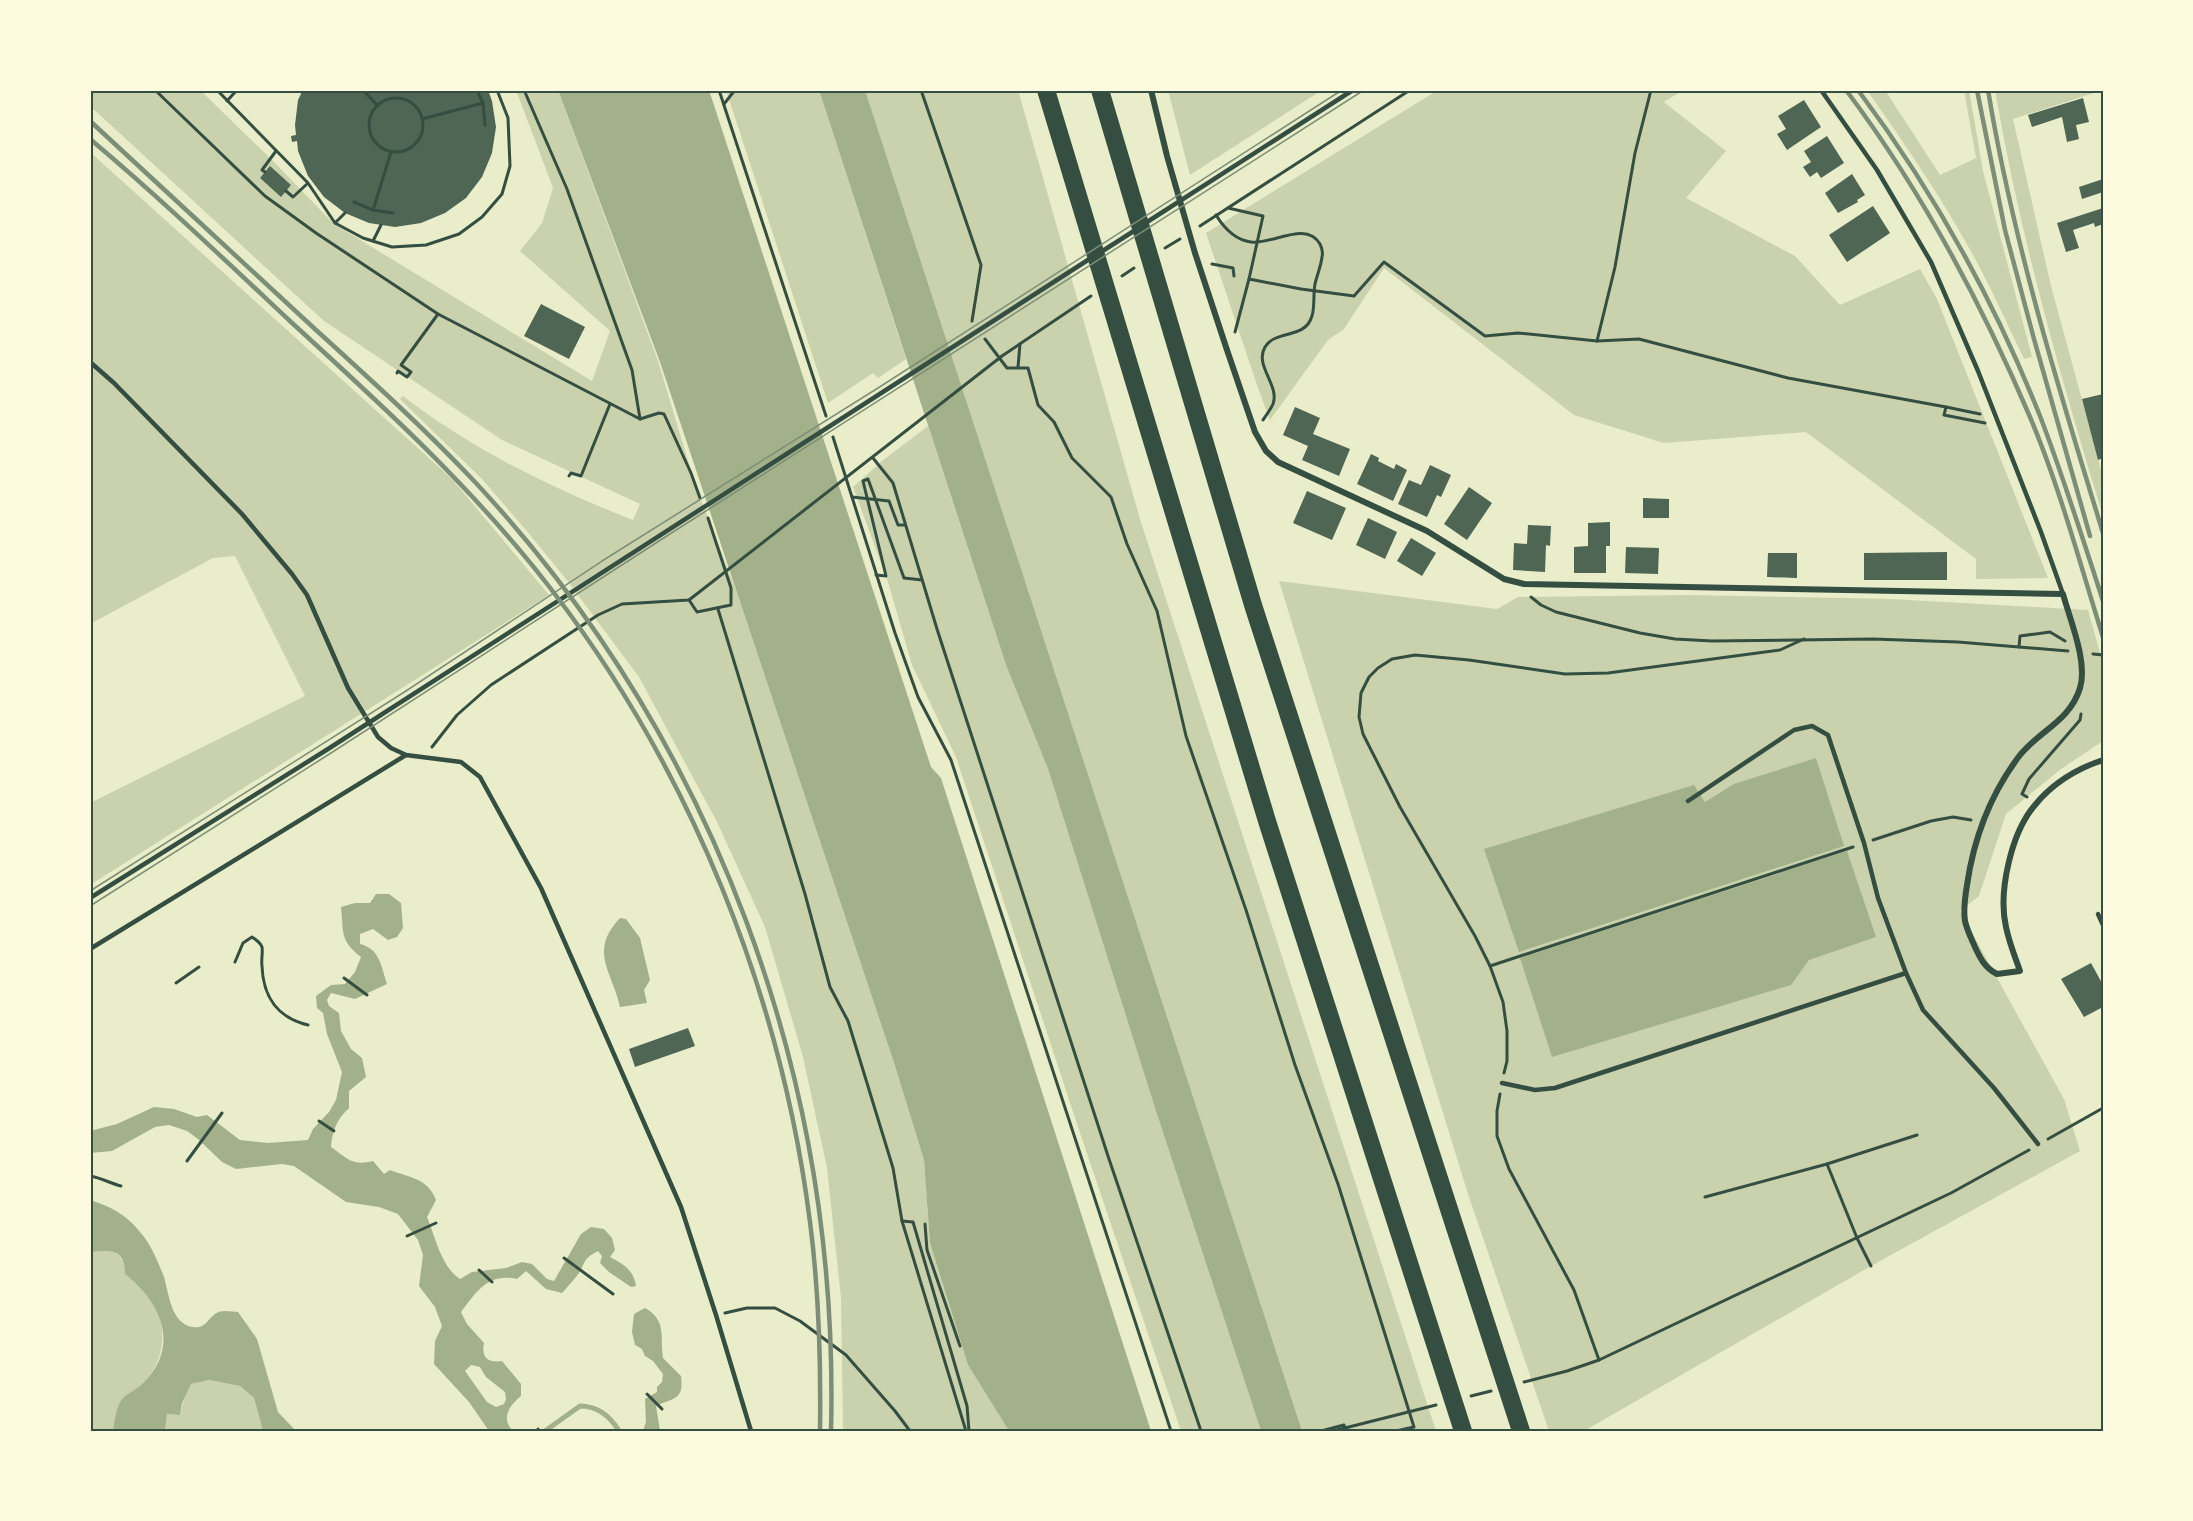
<svg xmlns="http://www.w3.org/2000/svg" width="2193" height="1521" viewBox="0 0 2193 1521" font-family="Mulish,sans-serif">
<style>
.green{fill:#cad2ad}
.water{fill:#a3b18a;fill-rule:evenodd}
.lines{fill:none;stroke-linecap:round;stroke-linejoin:round}
.stream{stroke:#a3b18a;stroke-width:5}
.building{fill:#4f6655}
.path{stroke:#344e41;stroke-width:3}
.service{stroke:#344e41;stroke-width:4.5}
.minor{stroke:#344e41;stroke-width:6}
.motorway{stroke:#344e41;stroke-width:18}
.tram{stroke:#7c8e77;stroke-width:1.5}
.rail{stroke:#7c8e77;stroke-width:4.5}
.neatline{fill:none;stroke:#344e41;stroke-width:2}
</style>
<rect width="100%" height="100%" fill="#e9edc9"/>
<!-- green -->
<g class="green">
<path d="M90,90h110l71,69 63,65 258,157 18,-50 -90,-80 22,-28 11,-35 -37,-98h42l100,271 38,126 40,103 159,476 29,94 6,83 38,122 41,66h-166l-2,-133 -14,-130 -24,-111 -38,-130 -48,-105 -78,-145 -73,-98 -40,-49 -44,-51 -82,-80 3,-3c70,54 148,92 230,124l7,-16 -138,-64 -178,-119 -234,-215z"/>
<path d="M726,90h93l87,269 -28,19 -5,-5 -45,30z"/>
<path d="M865,90h153l122,429 296,912h-134z"/>
<path d="M1168,90h154l-132,85z"/>
<path d="M1438,90h245l-19,12 62,49 -40,47 109,58 45,49 80,-36 17,30 111,279 -72,1v-20l-170,-127 -142,11 -90,-28 -190,-147 -40,61 -16,11 -58,80 -12,-32 -52,-155z"/>
<path d="M1867,90h18l55,85 36,-17 -12,-68h5l14,81 49,186 -8,2c-14,-29 -27,-58 -42,-87 -33,-64 -74,-123 -115,-182z"/>
<path d="M1995,90h108l-90,29 38,167 52,191v39c-43,-141 -83,-280 -108,-426z"/>
<path d="M90,152l362,327 97,116 -459,290v-82l215,-107 -70,-140 -22,2 -123,66z"/>
<path d="M928,426l78,239 42,104 107,339 106,323h-80l-102,-301 -123,-373 -44,-92 -24,-83 -35,-95 29,-26z"/>
<path d="M1279,581l218,28 21,-12 168,-2 205,4 197,11 15,53v78l-42,28 -55,45 -27,82 -19,15 104,188 16,52 -209,115 -287,165h-35l-81,-237z"/>
<path d="M110,1250c11,5 15,11 15,24 6,4 13,9 19,15 24,25 25,68 0,93 -6,7 -17,11 -22,17 -6,8 -8,23 -9,32h-23v-179z"/>
<path d="M209,1380l31,6 14,12 9,33h-98l2,-17 13,1 6,-24 5,-7z"/>
</g>
<!-- water -->
<g class="water">
<path d="M558,90h151l222,677 10,11 210,653h-142l-41,-66 -38,-122 -6,-83 -29,-94 -235,-704z"/>
<path d="M819,90h46l437,1341h-41l-106,-323 -107,-339 -42,-104z"/>
<path d="M1816,758l28,88 -325,106 -35,-103 210,-64 11,17 29,-18z"/>
<path d="M1847,851l29,86 -67,23 -18,25 -239,72 -32,-99z"/>
<path d="M376,894h13l12,9 2,25 -6,9 -9,3 -15,-11 -13,5v10c20,5 21,22 27,40l-32,15 -24,-6 -4,7 2,6 10,7 2,18 10,18 11,9 4,19 -17,14v17c-12,11 -17,23 -18,39 17,12 21,19 42,14l11,13 6,-4c20,8 38,8 46,30l-9,17c8,19 14,50 33,62l12,-7 34,-4 16,-6 10,2 15,15 7,2 27,-47 10,-7 13,2 8,9 3,12 -5,7c13,7 24,13 26,29l-5,1 -22,-15 -9,-9 2,-7 -4,-5c-14,7 -12,10 -19,22 -5,7 -11,13 -17,20l-16,-4 -20,-18 -9,8c-29,-6 -40,12 -56,33l6,12 17,19c-3,15 4,20 18,18l19,23v12c-11,9 -21,22 -8,35h-24l-20,-29 -35,-38 1,-23 7,-15 -7,-19 -16,-21 4,-31 -5,-15 -20,-26 -19,-7 -33,-5 -52,-36 -12,-2 -46,5 -14,-7 -24,-23 -11,-8 -18,-6 -14,2 -43,24 -22,2v-22l27,-7 37,-17 20,2 23,8 10,-2 33,25 28,3 40,-3 5,-11 16,-17 7,-12 6,-28 -15,-38 -4,-21 -6,-5 -1,-12 15,-11 14,-1 10,-12 6,-15c-22,-17 -17,-25 -20,-50l14,-4h15zM471,1365l9,2 6,10 19,15 1,7 -2,5 -8,3 -9,-5 -22,-31z"/>
<path d="M620,918l6,1 14,19 10,42 -6,10 3,13 -27,4c-7,-35 -32,-55 0,-89z"/>
<path d="M90,1200c20,6 37,15 50,32 11,12 18,30 24,45 5,17 7,47 29,50 12,2 14,-7 22,-13 7,-5 16,-2 23,-2l19,27 21,73 18,19h-33l-9,-33 -14,-12 -31,-6 -18,4 -9,19 -2,12 -13,-1 -2,17h-52c1,-9 3,-24 9,-32 5,-6 16,-10 22,-17 37,-37 16,-81 -19,-108 0,-26 -15,-24 -35,-22z"/>
<path d="M645,1308c22,12 15,29 18,50l18,18c3,24 -6,21 -25,30l4,25h-17l3,-9 -1,-23 12,-7v-5l5,-5 1,-8 -10,-13 -8,-5 -3,-7 -7,-4 -3,-13 2,-18z"/>
</g>
<g class="lines">
<!-- stream -->
<path class="stream" d="M545,1431l35,-25c17,0 30,10 39,25"/>
</g>
<!-- building -->
<g class="building">
<path d="M300,90h188l4,11 4,26 -4,26 -10,24 -16,21 -21,15 -24,10 -26,4 -26,-4 -24,-10 -21,-16 -16,-21 -10,-25 -1,-10 -5,1 -1,-6 5,-1 -1,-10 3,-25 3,-6z"/>
<path d="M2083,98l6,24 -13,3 3,14 -12,3 -5,-25 -30,10 -4,-12z"/>
<path d="M1804,100l17,27 -34,23 -10,-16 9,-5 -8,-13z"/>
<path d="M1827,136l17,27 -23,15 -4,-6 -7,5 -7,-10 8,-5 -7,-11z"/>
<path d="M270,166l21,19 -10,12 -21,-19z"/>
<path d="M1852,174l13,21 -8,5 1,2 -20,11 -13,-20z"/>
<path d="M2103,179v13l-21,7 -3,-12z"/>
<path d="M1873,206l17,27 -43,29 -18,-27z"/>
<path d="M2103,208v16l-8,3 -1,-4 -21,7 6,18 -13,4 -9,-29z"/>
<path d="M541,304l44,23 -16,32 -45,-23z"/>
<path d="M2103,394v64l-5,2 -16,-61z"/>
<path d="M1295,407l25,11 -7,16 37,15 -11,27 -37,-16 6,-14 -25,-11z"/>
<path d="M1371,454l8,4 -1,3 16,8 2,-5 11,6 -14,31 -36,-17z"/>
<path d="M1430,465l21,10 -10,22 -4,-2 -10,22 -29,-13 11,-24 12,5z"/>
<path d="M1469,487l23,16 -25,37 -23,-16z"/>
<path d="M1307,491l39,17 -14,32 -39,-17z"/>
<path d="M1643,498l26,1v19h-26z"/>
<path d="M1368,518l29,14 -12,27 -29,-14z"/>
<path d="M1610,522v24h-4v27h-32v-26l14,-1v-23z"/>
<path d="M1528,525l23,1 -1,20 -4,-1 -1,27 -32,-2 1,-27 13,1z"/>
<path d="M1411,538l25,15 -14,23 -25,-15z"/>
<path d="M1626,547l33,1 -1,26 -33,-1z"/>
<path d="M1947,552v28h-83v-27z"/>
<path d="M1768,553h29v25l-30,-1z"/>
<path d="M2091,963l12,22v22l-19,10 -23,-38z"/>
<path d="M688,1028l7,18 -60,21 -6,-18z"/>
</g>
<g class="lines">
<!-- path -->
<g class="path">
<path d="M155,90l110,106 51,37 122,81 202,105 19,-6 5,1 27,59 9,25"/>
<path d="M217,90l91,93 27,40 28,15 29,9 34,-2 33,-11 23,-17 20,-23 8,-28 -2,-48 -11,-28"/>
<path d="M363,90l15,16"/>
<path d="M477,90l6,13 2,22"/>
<path d="M524,90l43,99 65,181 8,49"/>
<path d="M719,90l107,326"/>
<path d="M921,90l60,175 -9,56"/>
<circle cx="396" cy="125" r="27"/>
<path d="M227,101l10,-11"/>
<path d="M724,104l11,-14"/>
<path d="M422,119l61,-16"/>
<path d="M265,172l-3,-2 14,-19"/>
<path d="M286,191l7,6 14,-13"/>
<path d="M354,202l19,8 20,3"/>
<path d="M1228,208l35,8 -14,63"/>
<path d="M373,210l18,-58"/>
<path d="M1216,215c8,13 19,25 35,27 21,3 55,-22 69,2 2,4 3,9 2,13 -1,9 -5,18 -7,27 -2,10 0,22 -3,32 -7,24 -36,13 -47,31 -11,19 15,38 8,57 -2,5 -7,11 -10,16"/>
<path d="M335,223l10,-10"/>
<path d="M1200,226l210,-136"/>
<path d="M373,241l8,-16"/>
<path d="M1165,248l15,-9"/>
<path d="M1212,264l21,4 1,8"/>
<path d="M1122,276l12,-8"/>
<path d="M1235,332l14,-53 52,10 53,7 30,-34 101,74 33,-3 79,8 42,-2 149,39 158,29 -2,8 41,8"/>
<path d="M985,339l22,29h21l10,37 16,17 18,36 39,39 16,47 30,67 29,125 60,174 49,155 43,119 76,243 -18,4"/>
<path d="M1597,341l18,-74 20,-114 16,-63"/>
<path d="M1018,367l2,-23"/>
<path d="M397,373l1,-2 9,6 4,-5 -10,-7 37,-51"/>
<path d="M1946,407l34,7"/>
<path d="M833,437l62,196 23,64 33,63 220,671"/>
<path d="M873,458l20,25 44,146 172,530 92,272"/>
<path d="M569,476l2,-3 10,3 29,-72"/>
<path d="M852,497l37,4 9,24h7"/>
<path d="M876,575l10,1 -23,-95 5,-2 36,99 18,2"/>
<path d="M1531,597l10,8 15,7 84,21 35,6 37,2 161,-2 85,3 110,9"/>
<path d="M689,600l8,12 34,-7v-17l-23,-70"/>
<path d="M718,609l87,285 25,93 18,34 45,147 9,53 64,210"/>
<path d="M2019,647l1,-11 30,-4 15,9"/>
<path d="M2093,654l10,1"/>
<path d="M432,747l25,-32 34,-30 107,-70 24,-11 67,-4 313,-244 89,-60"/>
<path d="M2027,797l-5,-3 7,-15 51,-59 1,-6"/>
<path d="M1873,840l58,-19 22,-4 18,3"/>
<path d="M235,962l8,-19 9,-6c4,3 8,5 10,10 1,6 -1,13 0,19 1,31 16,52 46,59"/>
<path d="M1490,966l363,-119"/>
<path d="M344,978l23,17"/>
<path d="M176,983l23,-16"/>
<path d="M1504,1073l3,-12v-30l-4,-29 -13,-36 -15,-30 -75,-129 -37,-73 -4,-17 2,-24 8,-16 9,-9 14,-9 23,-4 54,5 96,14 43,-1 172,-23 24,-11"/>
<path d="M1500,1094l-3,17v25l12,33 65,121 25,70"/>
<path d="M319,1121l15,10"/>
<path d="M2048,1139l55,-31"/>
<path d="M187,1161l35,-48"/>
<path d="M1827,1164l30,74 14,28"/>
<path d="M90,1176c12,2 19,7 31,10"/>
<path d="M1705,1197l122,-33 90,-29"/>
<path d="M902,1221l11,1 54,184 2,25"/>
<path d="M925,1224l2,26 33,96"/>
<path d="M407,1236l29,-13"/>
<path d="M564,1258l49,36"/>
<path d="M479,1270l13,12"/>
<path d="M725,1313l22,-5h28l25,13 46,34 49,56 15,20"/>
<path d="M1524,1382l43,-11 32,-11 352,-167 78,-43"/>
<path d="M647,1394l15,15"/>
<path d="M1471,1396l20,-5"/>
<path d="M538,1429l1,2"/>
<path d="M1321,1431l23,-6 1,6"/>
<path d="M1333,1431l103,-26"/>
</g>
<!-- service -->
<g class="service">
<path d="M1821,90l56,80 54,92 47,109 63,161 22,62"/>
<path d="M1144,224l209,-134"/>
<path d="M1101,252l36,-23"/>
<path d="M90,362l24,21 128,131 50,60 15,21 41,93 30,49 13,11 15,7 55,7 19,15 61,111 140,319 35,108 35,116"/>
<path d="M1688,801l106,-71 18,-4 16,9 36,108 14,55 28,75 17,37 71,78 44,56"/>
<path d="M90,898l238,-149 763,-491"/>
<path d="M2098,914l5,11"/>
<path d="M90,949l316,-194"/>
<path d="M1502,1083l33,7 20,-2 351,-115"/>
</g>
<!-- minor -->
<path class="minor" d="M1151,90l16,66 28,97 32,97 28,82 11,19 12,11 149,69 77,48 20,5 539,10c7,26 25,68 17,94 -10,33 -41,43 -60,67 -29,38 -46,82 -53,130 -2,12 -4,24 -2,36 2,9 6,17 10,26 5,11 10,21 22,27l23,-3c-5,-14 -11,-29 -14,-44 -8,-35 5,-94 29,-122 18,-22 41,-36 68,-45"/>
<!-- motorway -->
<g class="motorway">
<path d="M1046,90l221,731 196,610"/>
<path d="M1100,90l153,515 268,826"/>
</g>
<!-- tram -->
<g class="tram">
<path d="M90,891l316,-200 196,-130 276,-173 464,-298"/>
<path d="M90,906l241,-153 328,-212 705,-451"/>
</g>
<!-- rail -->
<g class="rail">
<path d="M1846,90c75,100 135,212 184,327 30,71 50,147 73,220"/>
<path d="M1858,90c74,99 136,210 182,326 23,60 43,123 63,185"/>
<path d="M1977,90l28,140 29,109 56,197"/>
<path d="M1988,90c25,151 70,297 115,443"/>
<path d="M90,121c75,70 151,139 226,209 54,49 109,99 159,152 240,258 365,598 356,949"/>
<path d="M90,139c69,58 135,121 201,183 92,84 184,168 260,267 140,182 230,405 259,633 9,69 11,139 10,209"/>
</g>
</g>
<!-- border -->
<rect width="2193" height="1521" fill="none" stroke="#fefae0" stroke-width="183"/>
<rect x="92" y="92" width="2010" height="1338" class="neatline"/>
</svg>
